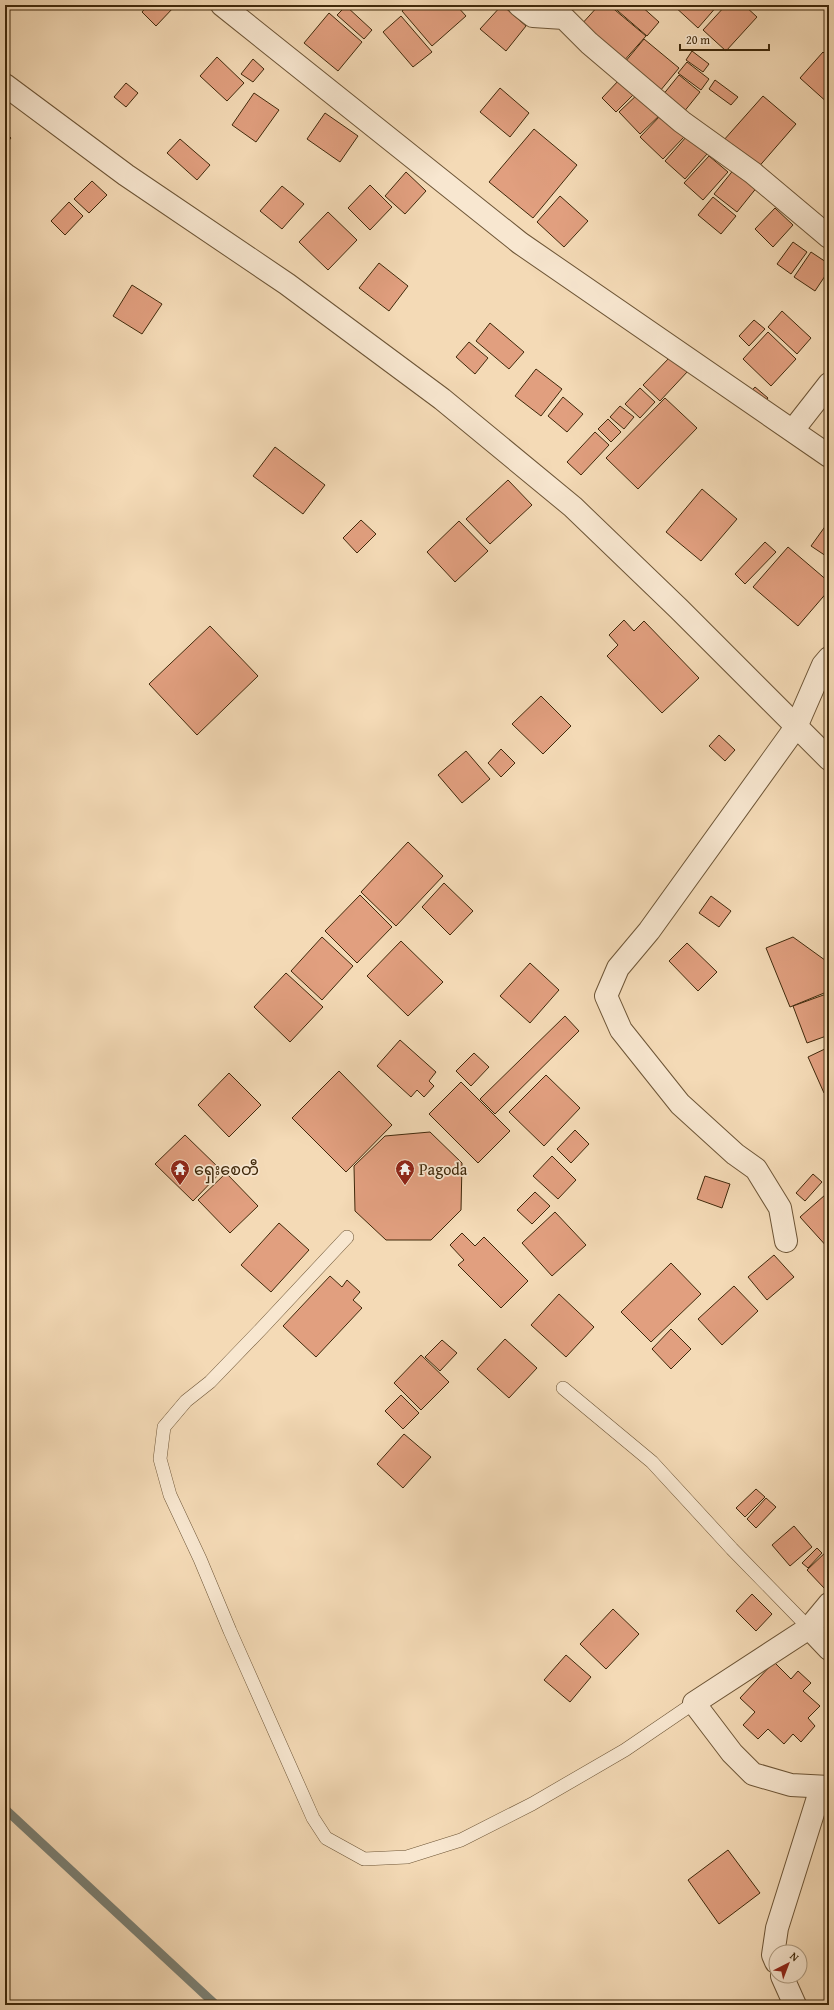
<svg xmlns="http://www.w3.org/2000/svg" width="834" height="2010" viewBox="0 0 834 2010" font-family="'Gentium Book Plus','Noto Sans Myanmar',serif">
<style>
.lines{fill:none;stroke-linecap:round;stroke-linejoin:round}
.stream{stroke:#7a7f73;stroke-width:9}
.building{fill:#e19f7f;stroke:#40290b}
.service-casing{stroke:#6d5536;stroke-width:14}
.minor-casing{stroke:#6d5536;stroke-width:24}
.service{stroke:#f8e7d0;stroke-width:13}
.minor{stroke:#f8e7d0;stroke-width:22}
.labels{text-anchor:middle;stroke-width:3.5;stroke-linejoin:round;paint-order:stroke}
.poi-label{font-size:16px;fill:#40290b;stroke:#f8e7d0;text-anchor:start}
</style>
<rect width="100%" height="100%" fill="#f4dab6"/>
<filter id="stains"><feTurbulence type="fractalNoise" baseFrequency=".005" numOctaves="4"/><feColorMatrix values="0 0 0 0 .2 0 0 0 0 .09 0 0 0 0 .02 0 0 0 .5 -.17"/></filter>
<radialGradient id="worn" r=".72"><stop offset=".6" stop-color="#630" stop-opacity="0"/><stop offset="1" stop-color="#630" stop-opacity=".3"/></radialGradient>
<g class="lines">
<!-- stream -->
<path class="stream" d="M5,1809l211,196"/>
</g>
<!-- building -->
<g class="building">
<path d="M148,5h23l3,2 -18,19 -14,-14z"/>
<path d="M409,5h47l10,11 -34,30 -30,-35z"/>
<path d="M502,5l24,21 -20,25 -26,-22z"/>
<path d="M599,5h10l37,31 -24,27 -42,-37z"/>
<path d="M611,5h29l19,17 -12,14z"/>
<path d="M673,5h45l-20,23z"/>
<path d="M726,5h18l13,12 -31,34 -23,-21z"/>
<path d="M346,6l26,24 -8,9 -27,-24z"/>
<path d="M329,13l33,29 -24,29 -34,-28z"/>
<path d="M401,16l31,36 -19,15 -30,-35z"/>
<path d="M644,39l35,29 -19,23 -35,-29z"/>
<path d="M692,51l17,13 -6,8 -17,-12z"/>
<path d="M823,52l6,6v46l-29,-26z"/>
<path d="M217,57l27,26 -17,18 -27,-25z"/>
<path d="M253,59l11,10 -11,13 -12,-8z"/>
<path d="M687,62l22,17 -8,11 -23,-17z"/>
<path d="M679,75l21,17 -17,21 -21,-17z"/>
<path d="M620,79l14,15 -18,18 -14,-14z"/>
<path d="M715,80l23,17 -7,8 -22,-16z"/>
<path d="M126,83l12,10 -12,14 -12,-10z"/>
<path d="M500,88l29,25 -19,24 -30,-25z"/>
<path d="M641,91l21,22 -22,21 -21,-22z"/>
<path d="M254,93l25,17 -23,32 -24,-17z"/>
<path d="M763,96l33,28 -40,46 -33,-29z"/>
<path d="M325,113l33,23 -18,26 -33,-23z"/>
<path d="M661,115l23,22 -21,22 -23,-22z"/>
<path d="M534,129l43,36 -44,53 -44,-36z"/>
<path d="M5,132l6,6 -6,7z"/>
<path d="M687,136l20,18 -22,25 -20,-18z"/>
<path d="M180,139l30,26 -13,15 -30,-27z"/>
<path d="M709,156l19,16 -25,28 -19,-17z"/>
<path d="M735,168l23,18 -21,26 -23,-18z"/>
<path d="M406,172l20,19 -21,23 -20,-18z"/>
<path d="M92,181l15,14 -18,18 -15,-14z"/>
<path d="M370,185l22,22 -22,23 -22,-22z"/>
<path d="M282,186l22,18 -22,25 -22,-18z"/>
<path d="M560,196l28,25 -24,26 -27,-25z"/>
<path d="M713,197l23,19 -15,18 -23,-19z"/>
<path d="M69,202l14,14 -18,19 -14,-14z"/>
<path d="M775,208l18,17 -20,22 -18,-18z"/>
<path d="M328,212l29,28 -29,30 -29,-28z"/>
<path d="M793,242l14,10 -16,22 -14,-10z"/>
<path d="M811,252l18,12v6l-14,21 -21,-14z"/>
<path d="M379,263l29,23 -19,25 -30,-23z"/>
<path d="M132,285l30,19 -20,30 -29,-18z"/>
<path d="M782,311l29,27 -14,16 -29,-27z"/>
<path d="M754,320l11,9 -16,17 -10,-10z"/>
<path d="M490,323l34,29 -15,17 -33,-28z"/>
<path d="M768,332l28,27 -25,27 -28,-27z"/>
<path d="M469,342l19,16 -13,16 -19,-17z"/>
<path d="M671,356l17,15 -28,30 -17,-16z"/>
<path d="M536,369l26,20 -21,27 -26,-20z"/>
<path d="M755,387l13,11 -7,8 -13,-11z"/>
<path d="M640,388l15,14 -15,16 -15,-14z"/>
<path d="M563,397l20,17 -16,18 -19,-16z"/>
<path d="M665,398l32,30 -59,61 -32,-31z"/>
<path d="M620,406l14,11 -10,12 -14,-12z"/>
<path d="M608,419l13,13 -10,10 -13,-13z"/>
<path d="M595,432l14,13 -28,30 -14,-13z"/>
<path d="M275,447l50,38 -22,29 -50,-38z"/>
<path d="M508,480l24,25 -42,39 -24,-25z"/>
<path d="M702,489l35,30 -36,42 -35,-29z"/>
<path d="M361,520l15,14 -19,19 -14,-15z"/>
<path d="M459,521l29,30 -33,31 -28,-30z"/>
<path d="M829,521v37l-18,-12z"/>
<path d="M765,542l11,10 -31,32 -10,-10z"/>
<path d="M788,547l41,35v8l-31,36 -45,-39z"/>
<path d="M624,620l10,11 10,-10 55,57 -37,35 -55,-57 11,-11 -9,-10z"/>
<path d="M210,626l48,50 -61,59 -48,-51z"/>
<path d="M541,696l30,30 -28,28 -31,-30z"/>
<path d="M719,735l16,15 -10,11 -16,-15z"/>
<path d="M501,749l14,14 -14,14 -13,-14z"/>
<path d="M466,751l24,28 -28,24 -24,-28z"/>
<path d="M408,842l35,34 -47,50 -35,-34z"/>
<path d="M444,883l29,28 -23,24 -28,-28z"/>
<path d="M360,895l32,32 -35,36 -32,-32z"/>
<path d="M711,896l20,15 -12,16 -20,-14z"/>
<path d="M322,937l31,29 -31,34 -31,-29z"/>
<path d="M793,937l36,26v28l-39,16 -24,-59z"/>
<path d="M401,941l42,41 -35,34 -41,-40z"/>
<path d="M687,943l30,29 -19,19 -29,-30z"/>
<path d="M530,963l29,27 -29,33 -30,-27z"/>
<path d="M286,973l37,34 -33,35 -36,-35z"/>
<path d="M829,993v42l-22,8 -14,-37z"/>
<path d="M565,1016l14,15 -84,83 -15,-15z"/>
<path d="M400,1040l36,32 -7,9 5,5 -10,11 -7,-7 -6,7 -34,-31z"/>
<path d="M829,1047v44l-5,2 -16,-36z"/>
<path d="M474,1053l15,14 -18,19 -15,-15z"/>
<path d="M339,1071l53,54 -46,47 -54,-54z"/>
<path d="M229,1073l32,32 -32,32 -31,-32z"/>
<path d="M546,1075l34,33 -36,38 -35,-34z"/>
<path d="M461,1082l49,49 -32,32 -49,-49z"/>
<path d="M575,1130l14,14 -18,19 -14,-14z"/>
<path d="M430,1132l32,31 -1,47 -30,30h-45l-31,-29 -1,-45 31,-30z"/>
<path d="M185,1135l37,36 -29,30 -38,-37z"/>
<path d="M552,1156l24,24 -18,19 -25,-23z"/>
<path d="M226,1173l32,33 -28,27 -32,-33z"/>
<path d="M813,1174l9,8 -17,19 -9,-8z"/>
<path d="M705,1176l25,8 -8,24 -25,-9z"/>
<path d="M535,1192l15,14 -18,18 -15,-14z"/>
<path d="M825,1195l4,5v49l-29,-32z"/>
<path d="M555,1212l31,33 -34,31 -30,-33z"/>
<path d="M279,1223l30,27 -38,42 -30,-27z"/>
<path d="M462,1233l13,13 9,-9 44,44 -27,27 -43,-43 6,-5 -14,-15z"/>
<path d="M774,1255l20,22 -27,23 -19,-23z"/>
<path d="M671,1263l30,31 -50,48 -30,-30z"/>
<path d="M330,1276l12,11 5,-7 13,12 -7,8 9,8 -46,49 -33,-31z"/>
<path d="M734,1286l24,25 -36,34 -24,-26z"/>
<path d="M559,1294l35,33 -28,30 -35,-32z"/>
<path d="M671,1329l20,20 -20,20 -19,-20z"/>
<path d="M505,1339l32,29 -28,30 -32,-29z"/>
<path d="M442,1340l15,13 -17,18 -15,-14z"/>
<path d="M421,1355l28,27 -28,28 -27,-27z"/>
<path d="M401,1395l18,18 -16,16 -18,-18z"/>
<path d="M404,1434l27,23 -28,31 -26,-24z"/>
<path d="M756,1489l9,8 -20,20 -9,-9z"/>
<path d="M766,1498l10,9 -20,21 -9,-9z"/>
<path d="M794,1526l18,21 -22,19 -18,-21z"/>
<path d="M817,1548l5,5 -14,15 -6,-5z"/>
<path d="M829,1549v36l-4,4 -18,-19z"/>
<path d="M752,1594l20,20 -16,17 -20,-20z"/>
<path d="M613,1609l26,25 -33,35 -26,-25z"/>
<path d="M566,1655l25,22 -21,25 -26,-22z"/>
<path d="M774,1662l17,17 7,-8 13,12 -8,8 17,15 -12,12 7,8 -14,16 -8,-8 -9,10 -16,-15 -10,10 -15,-14 12,-13 -15,-14z"/>
<path d="M728,1850l32,43 -41,31 -31,-44z"/>
</g>
<g class="lines">
<!-- service casing -->
<g class="service-casing">
<g id="service">
<path d="M347,1237l-85,91 -52,54 -24,19 -22,26 -4,32 10,36 30,64 30,72 83,187 13,20 38,21 43,-2 54,-17 71,-36 93,-54 69,-47"/>
<path d="M563,1388l89,74 80,87 77,79"/>
</g>
</g>
<!-- minor casing -->
<g class="minor-casing">
<g id="minor">
<path d="M222,5l298,238 309,213"/>
<path d="M519,5l14,11 31,2 25,25 93,79 71,51 76,64"/>
<path d="M5,85l121,90 161,109 155,115 131,108 106,102 150,150"/>
<path d="M793,430l36,-46"/>
<path d="M786,1241l-6,-33 -24,-39 -21,-15 -55,-50 -59,-74 -15,-34 12,-28 31,-37 147,-204 27,-62 6,-7"/>
<path d="M809,1628l20,-24"/>
<path d="M829,1649l-20,-21 -115,75 38,50 21,21 38,11 38,2"/>
<path d="M776,1962l-3,-7 4,-27 44,-140"/>
<path d="M782,1976l13,29"/>
</g>
</g>
<!-- service -->
<use href="#service" class="service"/>
<!-- minor -->
<use href="#minor" class="minor"/>
</g>
<!-- icons -->
<defs>
<g id="temple-pin" transform="scale(1)"><path d="M0 17L-7.5 6A9.5 9.5 0 1 1 7.5 6Z" fill="#8f2418" stroke="#f8e7d0"/><path d="M0-6L5-2H3V0L6.5 2.5H4V6H1.5V3h-3V6H-4V2.5H-6.5L-3 0V-2H-5Z" fill="#fff"/></g>
</defs>
<g fill-rule="evenodd">
<use href="#temple-pin" x="180" y="1169"/>
<use href="#temple-pin" x="405" y="1169"/>
</g>
<g class="labels">
<!-- poi labels -->
<g class="poi-label">
<text x="194" y="1175">ရှေးစေတီ</text>
<text x="419" y="1175">Pagoda</text>
</g>
</g>
<!-- margin -->
<rect width="834" height="2010" fill="none" stroke="#f4dab6" stroke-width="20"/>
<rect x="6" y="6" width="822" height="1998" fill="none" stroke="#40290b" stroke-width="2"/>
<rect x="10" y="10" width="814" height="1990" fill="none" stroke="#40290b"/>
<!-- north arrow -->
<g transform="translate(788 1964) rotate(42)"><circle r="19" fill="#f8e7d0" stroke="#ae9b81"/>
<path d="M0-3L7 15L0 10L-7 15Z" fill="#8f2418"/>
<text y="-6" font-size="11" font-weight="bold" text-anchor="middle" fill="#40290b">N</text>
</g>
<!-- scale -->
<path d="M680 44v6h89v-6" fill="none" stroke="#40290b" stroke-width="2"/>
<text x="686" y="44" font-size="12" fill="#40290b" stroke="#f8e7d0" stroke-width="3" paint-order="stroke">20 m</text>
<rect width="100%" height="100%" filter="url(#stains)"/>
<rect width="100%" height="100%" fill="url(#worn)"/>
</svg>
